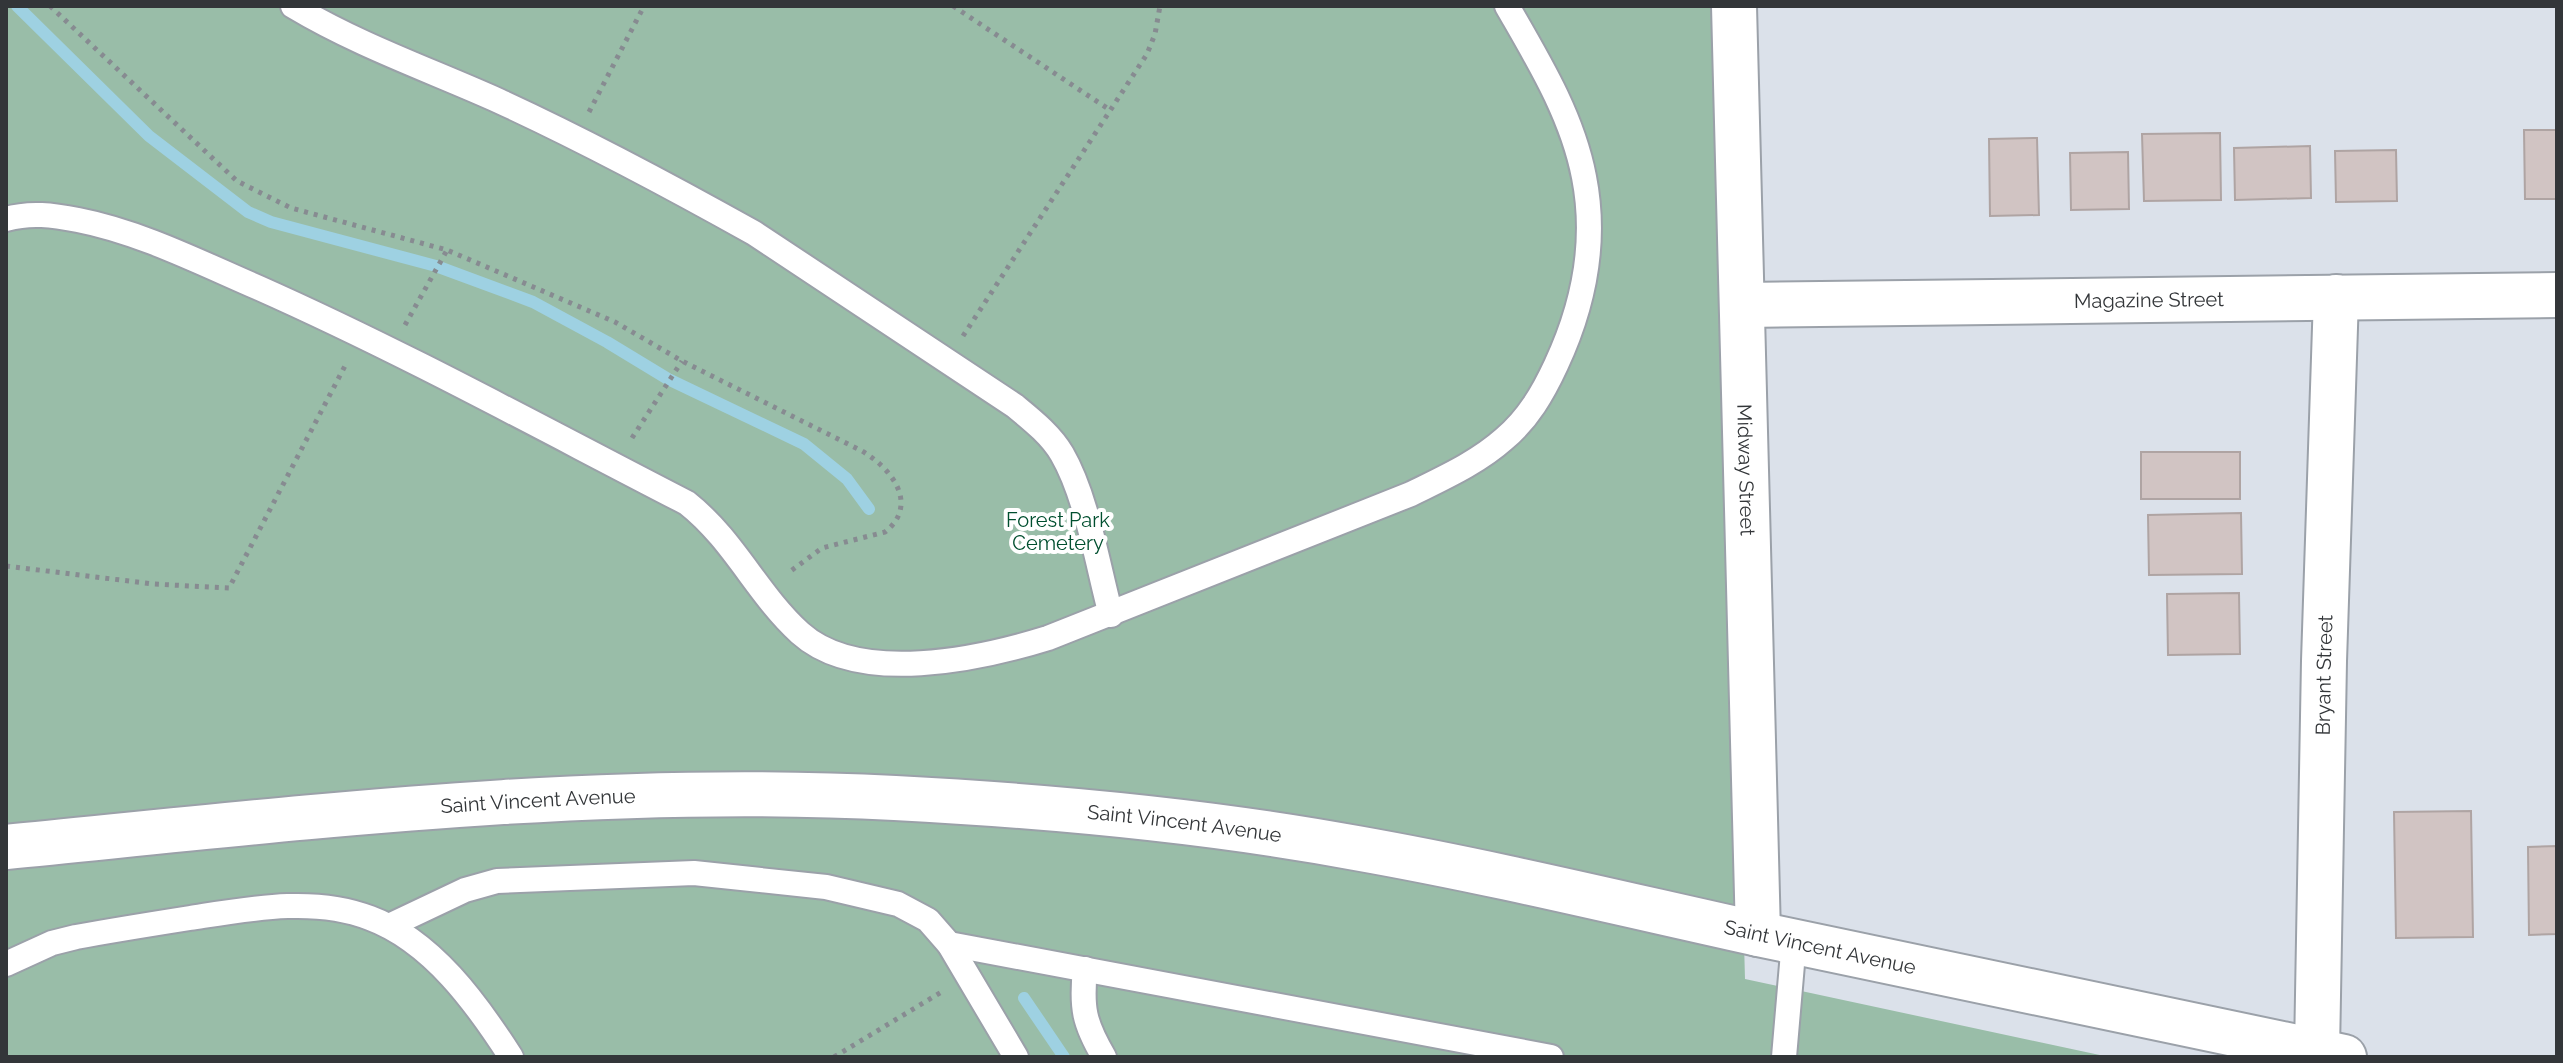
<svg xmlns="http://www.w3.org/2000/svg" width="2563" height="1063" viewBox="0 0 2563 1063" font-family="Raleway,sans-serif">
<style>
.green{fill:#99bda8}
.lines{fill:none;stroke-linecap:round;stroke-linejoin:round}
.stream{stroke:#9ed1e2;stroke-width:12}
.building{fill:#d1c4c3;stroke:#afa4a3;stroke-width:2}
.lane-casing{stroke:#9ba1a9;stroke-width:28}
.street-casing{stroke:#9ba1a9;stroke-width:48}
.secondary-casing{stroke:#9ba1a9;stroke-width:48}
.path{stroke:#878b91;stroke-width:5;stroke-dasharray:4 6;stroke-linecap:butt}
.lane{stroke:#fff;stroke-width:24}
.street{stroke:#fff;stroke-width:44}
.secondary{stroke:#fff;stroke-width:44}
.labels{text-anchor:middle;stroke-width:8;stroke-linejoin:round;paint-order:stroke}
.street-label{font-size:20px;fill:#333639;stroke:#fff}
.park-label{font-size:20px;fill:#004f2f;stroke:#fff}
</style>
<rect width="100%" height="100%" fill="#dbe1ea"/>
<!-- green -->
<path class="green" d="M6,6h1713l26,973 364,78h-2103z"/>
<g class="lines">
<!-- stream -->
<g class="stream">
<path d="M17,6l132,130 99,76 23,10 165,44 97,36 74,40 61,37 136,65 43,35 22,30"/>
<path d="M1024,998l40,59"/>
</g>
</g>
<!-- building -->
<g class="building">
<path d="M2524,130h33v69h-32z"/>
<path d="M2220,133l1,67 -77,1 -2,-67z"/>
<path d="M2037,138l2,77 -49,1 -1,-77z"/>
<path d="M2310,146l1,52 -76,2 -1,-52z"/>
<path d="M2396,150l1,51 -61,1 -1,-51z"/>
<path d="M2128,152l1,57 -58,1 -1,-57z"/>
<rect x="2141" y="452" width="99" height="47"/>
<path d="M2241,513l1,61 -93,1 -1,-60z"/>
<path d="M2239,593l1,61 -72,1 -1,-61z"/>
<path d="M2471,811l2,126 -77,1 -2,-126z"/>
<path d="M2557,846v88l-28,1 -1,-88z"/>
</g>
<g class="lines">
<!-- lane casing -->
<g class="lane-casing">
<g id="lane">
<path d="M293,6c65,39 137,64 206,95 87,40 171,85 255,132l261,173c17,14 36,29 47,48 25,43 36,113 49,161"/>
<path d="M6,219c24,-7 47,-4 72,1 62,12 123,43 181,68 146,65 286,142 428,215 47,37 70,91 113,130 59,53 180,26 248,5l363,-144c32,-16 66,-31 93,-55 24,-20 39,-46 52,-74 28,-60 41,-122 28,-188 -12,-62 -46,-117 -77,-171"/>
<path d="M389,926l76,-36 32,-9 197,-8 132,14 72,17 30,16 21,24 67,113"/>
<path d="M949,944l602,113"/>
<path d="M6,964l46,-21 24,-6c38,-7 76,-13 114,-19 58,-9 124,-22 180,0 62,23 107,86 141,139"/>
<path d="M1085,969c-4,39 -1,54 19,88"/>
<path d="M1784,1057l10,-116"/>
</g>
</g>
<!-- street casing -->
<g class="street-casing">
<g id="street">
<path id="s1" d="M1734,6l24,928"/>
<path id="s2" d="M1743,305l814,-10"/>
<path id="s3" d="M2317,1051l7,-390 12,-364"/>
</g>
</g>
<!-- secondary casing -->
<g class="secondary-casing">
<g id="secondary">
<path id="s4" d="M6,847c296,-29 592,-65 889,-49 154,8 309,22 461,50 136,24 271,57 407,87 193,42 387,81 581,122"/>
</g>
</g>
<!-- path -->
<g class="path">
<path d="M50,6l187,175 54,27 156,42 168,72 67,39 180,90c29,17 58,53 23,81l-63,16 -34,25"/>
<path d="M953,6l157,104"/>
<path d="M589,112l55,-106"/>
<path d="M405,325l42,-75"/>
<path d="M963,336l184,-282 8,-20 5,-28"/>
<path d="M632,438l50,-77"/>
<path d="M6,566l147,18 76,4 118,-226"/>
<path d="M834,1057l109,-66"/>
</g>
<!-- lane -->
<use href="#lane" class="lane"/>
<!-- street -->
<use href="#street" class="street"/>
<!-- secondary -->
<use href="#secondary" class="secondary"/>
</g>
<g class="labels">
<!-- street labels -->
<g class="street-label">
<text dy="7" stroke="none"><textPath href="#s2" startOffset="406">Magazine Street</textPath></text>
<text dy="7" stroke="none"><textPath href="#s1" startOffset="464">Midway Street</textPath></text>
<text dy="7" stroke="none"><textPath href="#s3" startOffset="376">Bryant Street</textPath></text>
<text dy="7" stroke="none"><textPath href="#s4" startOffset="534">Saint Vincent Avenue</textPath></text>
<text dy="7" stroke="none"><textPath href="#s4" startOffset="1182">Saint Vincent Avenue</textPath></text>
<text dy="7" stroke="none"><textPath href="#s4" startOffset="1830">Saint Vincent Avenue</textPath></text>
</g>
<!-- park labels -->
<g class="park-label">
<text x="1058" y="527">Forest Park<tspan x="1058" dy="23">Cemetery</tspan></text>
</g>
</g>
<!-- border -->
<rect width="2563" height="1063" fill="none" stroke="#333639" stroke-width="16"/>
</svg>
